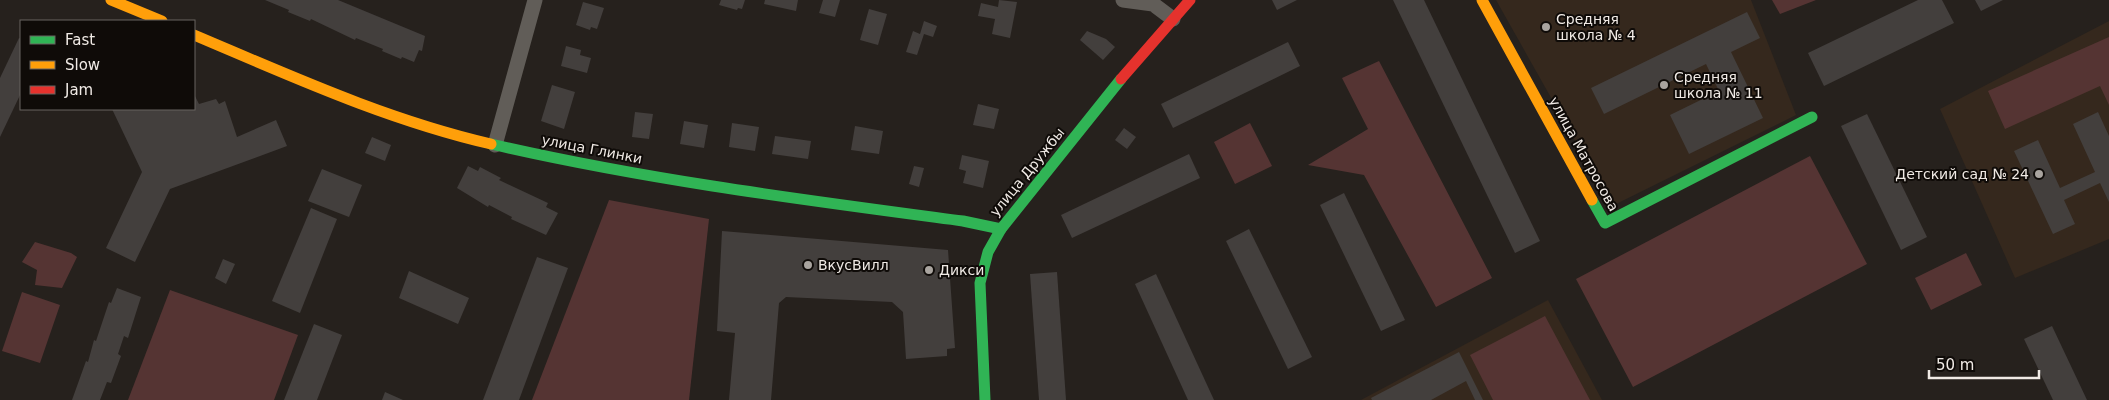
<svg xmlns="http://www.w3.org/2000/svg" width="2109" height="400" viewBox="0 0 2109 400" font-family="'DejaVu Sans',sans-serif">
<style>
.built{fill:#35281d}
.green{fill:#553433}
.building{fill:#433f3d}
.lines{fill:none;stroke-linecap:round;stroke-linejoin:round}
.street{stroke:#615d58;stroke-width:15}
.fast{stroke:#30b455;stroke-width:11}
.slow{stroke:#ff9f0a;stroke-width:11}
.jam{stroke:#e5322d;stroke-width:11}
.poi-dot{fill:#a9a49f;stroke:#0f0b08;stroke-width:2}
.labels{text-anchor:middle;stroke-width:4;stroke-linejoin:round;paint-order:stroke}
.poi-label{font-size:14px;fill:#f0eae5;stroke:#0f0b08;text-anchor:start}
.street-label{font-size:14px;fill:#f0eae5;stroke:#0f0b08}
</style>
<rect width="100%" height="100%" fill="#26211d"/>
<!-- built -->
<g class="built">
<path d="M1496,0h255l45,115 -184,91z"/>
<path d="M2109,21v218l-94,39 -75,-169z"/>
<path d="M1548,300l54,100h-241z"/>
</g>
<!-- green -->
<g class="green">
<path d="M1772,0h44l-36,14z"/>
<path d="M2109,37v68l-9,-19 -95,43 -17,-38z"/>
<path d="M1379,61l113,217 -56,29 -72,-132 -56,-10 60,-36 -26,-51z"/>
<path d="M1250,123l22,43 -37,18 -21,-42z"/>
<path d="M1810,156l57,108 -234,123 -57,-108z"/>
<path d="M609,200l100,19 -20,181h-157z"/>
<path d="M35,242l36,11 6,4 -15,31 -27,-3 2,-15 -15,-8z"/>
<path d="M1966,253l16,32 -51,25 -16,-32z"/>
<path d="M170,290l128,45 -24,65h-146z"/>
<path d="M22,292l38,13 -20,58 -38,-12z"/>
<path d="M1545,316l45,84h-97l-23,-45z"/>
</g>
<!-- building -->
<g class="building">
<path d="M265,0h73l87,36 -3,15 -3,-1 -5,12 -12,-5 -1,2 -19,-8 1,-2 -27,-11 -1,2 -44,-21 -1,2 -22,-9 1,-2z"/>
<path d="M721,0h24l-3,9 -4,-1 -1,2 -18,-5z"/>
<path d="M765,0h33l-2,11 -32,-7z"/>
<path d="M823,0h17l-5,17 -16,-4z"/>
<path d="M999,0l18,2 -7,36 -18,-4 3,-15 -17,-3 3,-13 17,4z"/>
<path d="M1272,0h25l-20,10z"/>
<path d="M1393,0h31l116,241 -25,12z"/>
<path d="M1918,0h24l12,23 -130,63 -16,-33z"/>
<path d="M1975,0h28l-22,11z"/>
<path d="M583,2l21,6 -7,21 -6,-2 -1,3 -14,-5z"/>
<path d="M869,9l18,5 -9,31 -18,-5z"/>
<path d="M1747,12l13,26 -29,14 32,66 -74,36 -19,-39 49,-24 -13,-27 -102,50 -13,-26z"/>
<path d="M924,21l13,5 -4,11 -9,-3 -7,21 -11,-3 7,-21 7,3z"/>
<path d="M1087,31l19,8 9,8 -12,13 -23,-20z"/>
<path d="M19,38l2,1v54l-21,44v-59z"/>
<path d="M1288,42l12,24 -127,62 -12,-24z"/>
<path d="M566,46l15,4 -1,5 11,3 -4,15 -26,-7z"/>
<path d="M552,85l23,7 -11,37 -23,-8z"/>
<path d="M194,94l5,10 17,-5 3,5 6,-3 12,36 39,-17 11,26 -117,43 -35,73 -29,-14 36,-76 -30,-63h82z"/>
<path d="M978,104l21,5 -5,20 -21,-4z"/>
<path d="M635,112l18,2 -4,25 -17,-2z"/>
<path d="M2098,112l11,24v66l-9,-19 -36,17 11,24 -22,10 -39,-83 24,-11 22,48 35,-16 -22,-48z"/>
<path d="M1867,114l60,123 -26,13 -60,-124z"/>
<path d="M684,121l24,4 -4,23 -24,-4z"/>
<path d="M732,123l27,4 -4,24 -26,-4z"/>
<path d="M855,126l28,5 -4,23 -28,-4z"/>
<path d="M1124,128l12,9 -9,12 -12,-9z"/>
<path d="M775,136l36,5 -3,18 -36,-5z"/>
<path d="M372,137l19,8 -6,16 -20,-8z"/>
<path d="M1189,154l11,24 -128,60 -11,-23z"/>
<path d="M962,155l27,6 -6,27 -20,-5 3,-12 -7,-2z"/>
<path d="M468,166l10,5 2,-4 21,11 -2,2 49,23 -2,4 12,6 -12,22 -35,-16 1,-2 -23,-12 -1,2 -31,-19z"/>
<path d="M914,166l10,2 -5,19 -10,-3z"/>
<path d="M322,169l40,16 -13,32 -41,-16z"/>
<path d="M1344,193l61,127 -24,11 -61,-126z"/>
<path d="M311,208l26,11 -37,94 -28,-12z"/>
<path d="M1249,229l63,128 -24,12 -62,-128z"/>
<path d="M722,231l226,19 7,98 -8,1v7l-41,3 -3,-47 -11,-10 -106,-5 -7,6 -8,97h-42l6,-67 -18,-2z"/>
<path d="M537,257l31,11 -49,132h-36z"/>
<path d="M223,259l12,5 -9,20 -11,-6z"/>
<path d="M409,271l60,27 -11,26 -59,-26z"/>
<path d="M1057,272l9,128h-27l-9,-126z"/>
<path d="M1156,274l58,126h-26l-53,-116z"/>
<path d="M117,288l24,9 -13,41 -4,-2 -6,18 3,2 -10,27 -4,-1 -7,18h-28l14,-39 2,1 6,-22 2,1 13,-39 2,1z"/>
<path d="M314,324l28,11 -25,65h-33z"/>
<path d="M2052,326l35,74h-34l-29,-61z"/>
<path d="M1459,352l24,48h-8l-9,-19 -35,19h-59l-1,-2z"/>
<path d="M385,392l18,8h-21z"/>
</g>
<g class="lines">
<!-- street -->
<g class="street">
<path d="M1123,0l30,4 20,15"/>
<path d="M495,145l40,-145"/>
</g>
<!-- fast -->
<g class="fast">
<path d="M491,144c156,36 314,56 472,77l38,8"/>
<path d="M1592,200l13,23 207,-106"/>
<path d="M985,400l-5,-117 8,-31 13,-23 120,-150"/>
</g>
<!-- slow -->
<g class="slow">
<path d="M111,0l51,21"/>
<path d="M1482,0l110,200"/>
<path d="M194,35c97,41 193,85 297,109"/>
</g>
<!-- jam -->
<path class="jam" d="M1121,79l69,-79"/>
</g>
<!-- markers -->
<g class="poi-dot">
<circle cx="1546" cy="27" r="5"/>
<circle cx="1664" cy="85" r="5"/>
<circle cx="2039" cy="174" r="5"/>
<circle cx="808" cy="265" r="5"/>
<circle cx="929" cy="270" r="5"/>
</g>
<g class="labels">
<!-- poi labels -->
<g class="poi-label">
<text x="1556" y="24">Средняя<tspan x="1556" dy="16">школа № 4</tspan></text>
<text x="1674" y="82">Средняя<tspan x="1674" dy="16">школа № 11</tspan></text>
<text x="2029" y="179" text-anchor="end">Детский сад № 24</text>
<text x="818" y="270">ВкусВилл</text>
<text x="939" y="275">Дикси</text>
</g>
<!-- street labels -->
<g class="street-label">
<text transform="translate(592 149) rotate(11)" y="5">улица Глинки</text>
<text transform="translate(1584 154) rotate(61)" y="5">улица Матросова</text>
<text transform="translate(1027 172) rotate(-51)" y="5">улица Дружбы</text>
</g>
</g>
<!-- legend -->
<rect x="20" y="20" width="175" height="90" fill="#0f0b08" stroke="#696460"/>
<rect x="30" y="36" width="25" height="8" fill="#30b455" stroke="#696460"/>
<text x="65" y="45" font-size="15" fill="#f0eae5">Fast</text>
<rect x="30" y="61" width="25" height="8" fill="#ff9f0a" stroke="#696460"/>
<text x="65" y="70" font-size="15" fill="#f0eae5">Slow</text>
<rect x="30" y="86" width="25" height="8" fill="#e5322d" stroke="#696460"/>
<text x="65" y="95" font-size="15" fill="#f0eae5">Jam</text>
<!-- scale -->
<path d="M1929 370v8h110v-8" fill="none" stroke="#f0eae5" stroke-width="2.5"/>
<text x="1936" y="370" font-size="15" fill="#f0eae5" stroke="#0f0b08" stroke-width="4" paint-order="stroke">50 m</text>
</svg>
